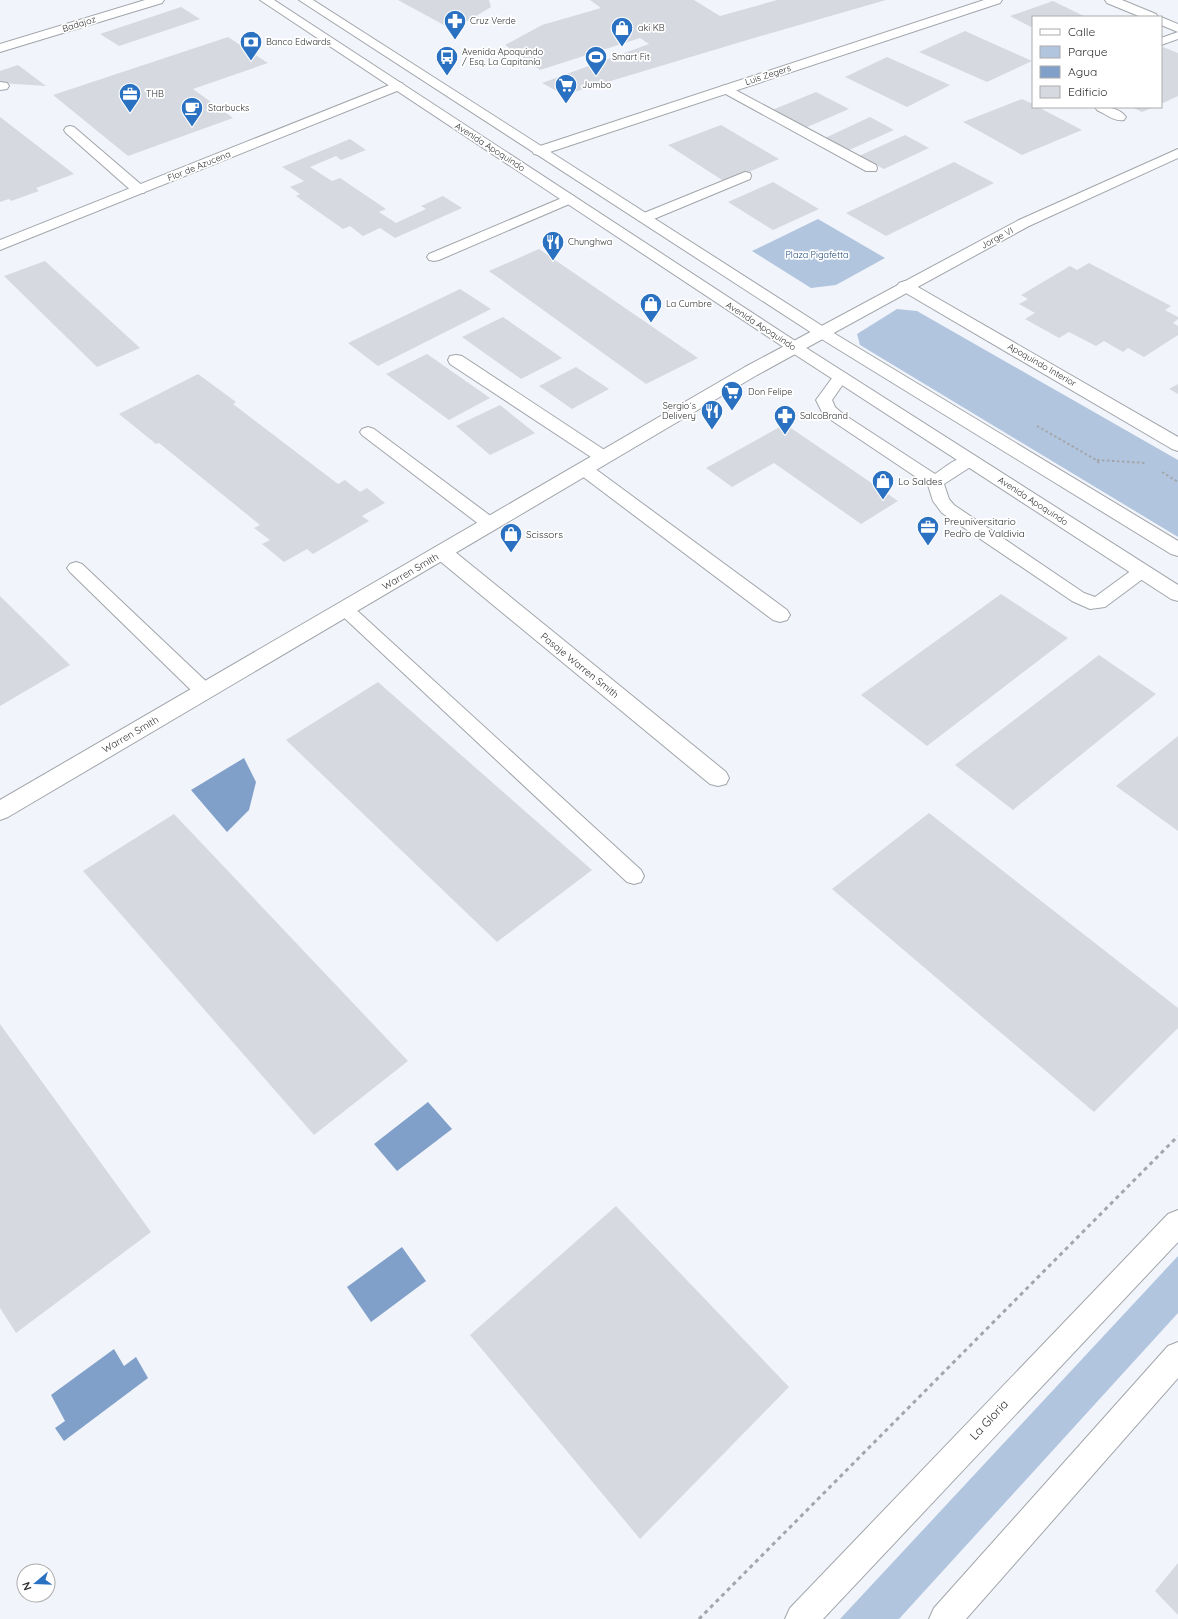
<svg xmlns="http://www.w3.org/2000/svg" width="1178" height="1619" viewBox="0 0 1178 1619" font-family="Quicksand,sans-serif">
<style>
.green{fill:#b2c5df}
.water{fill:#81a0c9}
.building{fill:#d6dae0}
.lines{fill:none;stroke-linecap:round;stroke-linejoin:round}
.lane-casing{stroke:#a1a5aa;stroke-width:2}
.street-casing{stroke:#a1a5aa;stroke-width:2}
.secondary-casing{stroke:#a1a5aa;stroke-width:2}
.primary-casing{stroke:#a1a5aa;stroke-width:2}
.path-far1{stroke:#a3a6aa;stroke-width:2;stroke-dasharray:2.5 2.5;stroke-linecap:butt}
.path{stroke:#a3a6aa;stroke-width:3;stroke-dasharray:4 4;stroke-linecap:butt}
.lane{fill:#fff;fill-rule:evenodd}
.street{fill:#fff;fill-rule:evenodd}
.secondary{fill:#fff;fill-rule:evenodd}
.primary{fill:#fff;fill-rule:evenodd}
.labels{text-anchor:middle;stroke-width:3.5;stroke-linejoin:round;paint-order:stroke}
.far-poi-label{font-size:9px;fill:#2f3032;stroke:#fff;text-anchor:start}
.far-street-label{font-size:9px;fill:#2f3032;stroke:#fff}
.far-park-label{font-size:9px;fill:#1d487c;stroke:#fff}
.poi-label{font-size:10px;fill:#2f3032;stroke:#fff;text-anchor:start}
.street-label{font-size:10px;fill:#2f3032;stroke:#fff}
.near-street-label{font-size:12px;fill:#2f3032;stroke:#fff}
</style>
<rect width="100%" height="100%" fill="#f1f5fb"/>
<!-- green -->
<g class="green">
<path d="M818,219l67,39 -49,27 -25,3 -59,-37z"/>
<path d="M897,309l20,2 261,149v77l-318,-192 -3,-11z"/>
<path d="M1178,1256v57l-279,306h-59z"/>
</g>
<!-- water -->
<g class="water">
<path d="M244,758l12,24 -7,28 -22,22 -36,-42z"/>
<path d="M428,1102l24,27 -55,42 -23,-27z"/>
<path d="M402,1247l24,34 -55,41 -24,-35z"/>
<path d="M114,1349l10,17 12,-9 12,21 -84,63 -9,-13 10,-7 -14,-26z"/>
</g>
<!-- building -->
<g class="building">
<path d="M398,0h91l2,7 -38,23z"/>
<path d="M590,0h104l26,16 57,-16h109l-132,38 -190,57 -22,-12 107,-39 -9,-6 -100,32 -35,-25 37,-20 59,-17z"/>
<path d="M1053,1l33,16h-53v11l-23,-12z"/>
<path d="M181,7l19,12 -81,27 -19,-12z"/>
<path d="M965,31l67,30 -45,21 -68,-30z"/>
<path d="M228,37l40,26 -75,26 40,29 -105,38 -75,-61z"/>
<path d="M1163,47l15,6v43l-17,8v-56z"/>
<path d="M887,57l63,28 -43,22 -62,-30z"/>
<path d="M18,65l28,21 -46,-3v-12z"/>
<path d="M816,92l33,17 -44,19 -33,-18z"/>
<path d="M1022,99l11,5v3h5l44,23 -60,25 -59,-33z"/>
<path d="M1131,107h23l-12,5z"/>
<path d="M0,117l74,57 -38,14 3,3 -28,10 -2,-2 -9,3z"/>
<path d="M870,117l24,13 -45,20 -24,-12z"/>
<path d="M721,125l58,34 -54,23 -57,-37z"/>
<path d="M905,135l24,13 -45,21 -25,-13z"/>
<path d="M350,139l16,11 -25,10 -5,-4 -26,11 22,14 8,-3 46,31 -7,3 17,11 30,-14 -5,-3 22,-10 19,12 -67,30 -15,-10 -17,8 -13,-10 -7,3 -47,-33 4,-2 -10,-7 14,-6 -22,-14z"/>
<path d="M954,162l40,21 -108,53 -40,-23z"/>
<path d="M773,182l46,27 -46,21 -45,-28z"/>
<path d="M539,249l159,109 -52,26 -157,-113z"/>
<path d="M45,261l95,87 -43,19 -93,-91z"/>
<path d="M1089,263l82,43 -6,4 13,7v2l-5,4 5,3v9l-34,22 -16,-9 -5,4 -19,-11 -8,5 -27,-14 -10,6 -34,-19 10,-6 -16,-9 9,-5 -7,-4 49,-29 7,4z"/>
<path d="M460,289l31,20 -113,57 -30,-23z"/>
<path d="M503,317l59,41 -41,21 -59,-42z"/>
<path d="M427,354l63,44 -41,22 -63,-46z"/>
<path d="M576,367l33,22 -37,20 -33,-23z"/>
<path d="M198,374l38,28 -3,2 105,80 7,-4 15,12 7,-4 18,15 -23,13 7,5 -56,33 -6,-5 -23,13 -22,-18 8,-4 -16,-12 6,-3 -101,-82 -3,1 -37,-30z"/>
<path d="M1178,384v10l-9,-5z"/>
<path d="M500,405l35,28 -45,22 -34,-29z"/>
<path d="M785,424l113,77 -37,23 -87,-61 -42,24 -26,-19z"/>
<path d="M1001,594l67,44 -141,108 -66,-51z"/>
<path d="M0,596l70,69 -70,41z"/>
<path d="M1099,655l57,39 -143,116 -58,-45z"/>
<path d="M378,682l214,188 -95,72 -211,-202z"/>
<path d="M1178,736v95l-62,-45z"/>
<path d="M929,813l249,195v20l-84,84 -262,-223z"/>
<path d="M174,814l234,247 -94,74 -231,-264z"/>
<path d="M0,1024l151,208 -135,101 -16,-25z"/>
<path d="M616,1206l173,181 -149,152 -170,-204z"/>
<path d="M1178,1563v52l-23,-24z"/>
</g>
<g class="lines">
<!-- lane casing -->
<g class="lane-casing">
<g id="lane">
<path d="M1178,32v7l-17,6v-7z"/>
<path d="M0,82l7,1 2,3 -2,3 -7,1z"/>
<path d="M726,85l150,80 1,3 -1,3h-10l-144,-79 -2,-3 2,-3z"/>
<path d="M1095,107c11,0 24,0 31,10l-2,3c-9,2 -19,-6 -27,-10z"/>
<path d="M70,126l4,1 70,60 2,3 -2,3h-10l-68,-60 -2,-3 2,-3z"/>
<path d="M745,172l5,1 1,3 -1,3 -101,42h-10l-2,-3 2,-3z"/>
<path d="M569,195l5,1 2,3 -2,3 -135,58 -5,1 -5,-1 -2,-3 2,-3z"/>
<path d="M840,372l5,2 3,3 -16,23 3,7 8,7 92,60c11,-7 26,-21 40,-18l2,4 -2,4 -31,20 5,15 5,6 130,88 11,4 41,-30 6,-2 6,2 3,4 -3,4 -43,32 -15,2 -18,-8 -130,-88 -9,-12 -5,-16 -97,-65 -9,-8 -6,-12 19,-26z"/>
<path d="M368,427l6,2 122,91 2,4 -2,4 -6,2 -6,-2 -122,-93 -2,-3 2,-3z"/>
<path d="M76,562l6,2 129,122 2,5 -2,5 -7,2 -7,-2 -127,-124 -3,-4 3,-4z"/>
<path d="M345,603l6,2 290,265 3,6 -3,6 -7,2 -7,-2 -288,-269 -3,-4 3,-4z"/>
</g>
</g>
<!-- street casing -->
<g class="street-casing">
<g id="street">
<path d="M145,0h19l-2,3 -162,49v-8z"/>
<path d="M984,0h18l-2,3 -456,151 -5,1 -5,-1 -2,-3 2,-3z"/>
<path d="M397,82l5,1 2,3 -2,3 -402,161v-10z"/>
<path d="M905,281l6,2 267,154v14l-6,-2 -273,-160 -2,-3 2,-3z"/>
<path d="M456,355l6,1 147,97 3,4 -3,4 -6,2 -6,-2 -147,-97 -2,-4 2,-4z"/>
<path d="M584,463l6,2 197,145 3,5 -3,5 -7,2 -7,-2 -195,-147 -3,-4 3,-4z"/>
<path d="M442,546l7,1 277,225 3,6 -3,6 -8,2 -8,-2 -275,-227 -2,-5 2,-5z"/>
</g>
</g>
<!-- secondary casing -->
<g class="secondary-casing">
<g id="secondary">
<path d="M1105,0h17l34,14 2,3h-17l-34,-14z"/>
<path d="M1161,17l17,7v8l-17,-7z"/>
<path d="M1178,149v9l-149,68 -272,149 -749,442 -8,3v-20l745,-433 274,-147z"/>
<path d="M1178,1210v32l-355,377h-38l5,-11 378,-394z"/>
<path d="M1178,1342v36l-212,241h-37l5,-11 234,-262z"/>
</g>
</g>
<!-- primary casing -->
<g class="primary-casing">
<g id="primary">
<path d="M260,0h14l526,344 378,241v16l-7,-2 -383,-249z"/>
<path d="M299,0h14l514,329 351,212v15l-7,-2 -356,-219z"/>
</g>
</g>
<!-- path-far1 -->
<g class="path-far1">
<path d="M1037,426l59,34 5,5"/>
<path d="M1097,460l49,3"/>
<path d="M1162,472l16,10"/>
</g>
<!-- path -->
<path class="path" d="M699,1619l479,-483"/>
<!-- lane -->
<use href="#lane" class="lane"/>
<!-- street -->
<use href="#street" class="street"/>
<!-- secondary -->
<use href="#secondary" class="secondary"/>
<!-- primary -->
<use href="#primary" class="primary"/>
</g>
<!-- icons -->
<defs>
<g id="pharmacy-pin" transform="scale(1.15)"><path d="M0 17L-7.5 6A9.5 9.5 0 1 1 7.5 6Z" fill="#2b71c2" stroke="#fff"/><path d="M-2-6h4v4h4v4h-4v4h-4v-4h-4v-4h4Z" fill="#fff"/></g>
<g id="shop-pin" transform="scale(1.15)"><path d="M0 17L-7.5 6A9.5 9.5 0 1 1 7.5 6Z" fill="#2b71c2" stroke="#fff"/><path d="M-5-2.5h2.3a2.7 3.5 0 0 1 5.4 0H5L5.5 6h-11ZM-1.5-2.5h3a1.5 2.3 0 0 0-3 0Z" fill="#fff"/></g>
<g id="bank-pin" transform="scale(1.15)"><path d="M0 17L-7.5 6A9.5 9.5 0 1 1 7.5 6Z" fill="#2b71c2" stroke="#fff"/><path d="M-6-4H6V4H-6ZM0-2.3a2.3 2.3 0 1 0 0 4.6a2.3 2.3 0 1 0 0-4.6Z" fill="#fff"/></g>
<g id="bus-pin" transform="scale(1.15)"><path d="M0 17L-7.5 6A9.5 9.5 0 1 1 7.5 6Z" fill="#2b71c2" stroke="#fff"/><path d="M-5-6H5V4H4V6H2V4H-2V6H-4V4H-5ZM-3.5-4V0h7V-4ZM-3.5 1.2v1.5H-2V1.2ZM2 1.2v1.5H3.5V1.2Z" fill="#fff"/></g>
<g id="stadium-pin" transform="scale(1.15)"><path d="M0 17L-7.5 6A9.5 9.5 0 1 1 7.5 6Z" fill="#2b71c2" stroke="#fff"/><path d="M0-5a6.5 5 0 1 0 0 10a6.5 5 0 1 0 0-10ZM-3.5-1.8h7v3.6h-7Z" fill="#fff"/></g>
<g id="supermarket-pin" transform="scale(1.15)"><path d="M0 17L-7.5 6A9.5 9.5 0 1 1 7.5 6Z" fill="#2b71c2" stroke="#fff"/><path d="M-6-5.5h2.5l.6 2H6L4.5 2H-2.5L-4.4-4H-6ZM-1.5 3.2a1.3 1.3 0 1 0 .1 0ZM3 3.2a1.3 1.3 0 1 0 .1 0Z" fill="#fff"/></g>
<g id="office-pin" transform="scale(1.15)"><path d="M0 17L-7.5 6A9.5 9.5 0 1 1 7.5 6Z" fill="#2b71c2" stroke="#fff"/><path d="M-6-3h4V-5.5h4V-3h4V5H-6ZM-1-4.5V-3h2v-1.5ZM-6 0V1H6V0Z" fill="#fff"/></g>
<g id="cafe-pin" transform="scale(1.15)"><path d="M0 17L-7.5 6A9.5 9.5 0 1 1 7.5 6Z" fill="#2b71c2" stroke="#fff"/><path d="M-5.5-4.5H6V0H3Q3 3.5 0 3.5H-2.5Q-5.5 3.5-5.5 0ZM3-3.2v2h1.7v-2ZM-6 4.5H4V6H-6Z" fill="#fff"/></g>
<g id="restaurant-pin" transform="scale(1.15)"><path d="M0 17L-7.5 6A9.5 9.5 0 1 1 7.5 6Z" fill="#2b71c2" stroke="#fff"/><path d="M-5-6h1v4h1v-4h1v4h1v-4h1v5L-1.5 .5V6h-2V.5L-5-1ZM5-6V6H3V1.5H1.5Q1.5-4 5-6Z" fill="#fff"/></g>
</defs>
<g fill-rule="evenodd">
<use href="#pharmacy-pin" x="455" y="21"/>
<use href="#shop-pin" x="622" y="28"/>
<use href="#bank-pin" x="251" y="42"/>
<use href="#bus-pin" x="447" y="57"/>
<use href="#stadium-pin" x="596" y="57"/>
<use href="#supermarket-pin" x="566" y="85"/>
<use href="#office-pin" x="130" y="94"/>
<use href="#cafe-pin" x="192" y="108"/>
<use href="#restaurant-pin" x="553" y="242"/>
<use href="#shop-pin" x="651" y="304"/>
<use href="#supermarket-pin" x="732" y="392"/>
<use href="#restaurant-pin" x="712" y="411"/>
<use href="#pharmacy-pin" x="785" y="416"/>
<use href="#shop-pin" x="883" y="481"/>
<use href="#office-pin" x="928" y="527"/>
<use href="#shop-pin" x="511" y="534"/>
</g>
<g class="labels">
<!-- far-poi labels -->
<g class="far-poi-label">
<text x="470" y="24">Cruz Verde</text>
<text x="638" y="31">aki KB</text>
<text x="266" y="45">Banco Edwards</text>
<text x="462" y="55">Avenida Apoquindo<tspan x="462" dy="10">/ Esq. La Capitanía</tspan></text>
<text x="612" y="60">Smart Fit</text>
<text x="582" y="88">Jumbo</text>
<text x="146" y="97">THB</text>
<text x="208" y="111">Starbucks</text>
<text x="568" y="245">Chunghwa</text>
<text x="666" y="307">La Cumbre</text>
<text x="748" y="395">Don Felipe</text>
<text x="696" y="409" text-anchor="end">Sergio´s<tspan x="696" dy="10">Delivery</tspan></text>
<text x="800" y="419">SalcoBrand</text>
</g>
<!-- far-street labels -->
<g class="far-street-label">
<text transform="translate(79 24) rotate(-17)" y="3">Badajoz</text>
<text transform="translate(768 75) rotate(-18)" y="3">Luis Zegers</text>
<text transform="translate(490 147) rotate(33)" y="3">Avenida Apoquindo</text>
<text transform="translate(199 166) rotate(-22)" y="3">Flor de Azucena</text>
<text transform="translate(997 238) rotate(-28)" y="3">Jorge VI</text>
<text transform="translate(761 326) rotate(33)" y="3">Avenida Apoquindo</text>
<text transform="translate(1042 365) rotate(30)" y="3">Apoquindo Interior</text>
<text transform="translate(1033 501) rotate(33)" y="3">Avenida Apoquindo</text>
</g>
<!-- far-park labels -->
<g class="far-park-label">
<text x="817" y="258">Plaza Pigafetta</text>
</g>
<!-- poi labels -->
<g class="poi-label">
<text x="898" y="485">Lo Saldes</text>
<text x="944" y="525">Preuniversitario<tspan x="944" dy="12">Pedro de Valdivia</tspan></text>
<text x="526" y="538">Scissors</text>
</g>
<!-- street labels -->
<g class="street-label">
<text transform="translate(410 571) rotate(-30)" y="4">Warren Smith</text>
<text transform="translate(580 665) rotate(39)" y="4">Pasaje Warren Smith</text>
<text transform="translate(130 734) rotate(-30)" y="4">Warren Smith</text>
</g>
<!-- near-street labels -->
<g class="near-street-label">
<text transform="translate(989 1420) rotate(-47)" y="4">La Gloria</text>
</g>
</g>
<!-- legend -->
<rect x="1032" y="16" width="130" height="92" fill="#ffffff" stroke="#acacad"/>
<rect x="1040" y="29" width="20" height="6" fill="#ffffff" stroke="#acacad"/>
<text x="1068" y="36" font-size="12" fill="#2f3032">Calle</text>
<rect x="1040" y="46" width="20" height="12" fill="#b2c5df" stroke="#acacad"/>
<text x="1068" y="56" font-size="12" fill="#2f3032">Parque</text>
<rect x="1040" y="66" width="20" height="12" fill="#81a0c9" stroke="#acacad"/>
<text x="1068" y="76" font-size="12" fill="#2f3032">Agua</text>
<rect x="1040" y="86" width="20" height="12" fill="#d6dae0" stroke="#acacad"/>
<text x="1068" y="96" font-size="12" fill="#2f3032">Edificio</text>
<!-- north arrow -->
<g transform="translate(36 1583) rotate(251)"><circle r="19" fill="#ffffff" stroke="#acacad"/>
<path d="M0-3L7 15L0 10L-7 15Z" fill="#2b71c2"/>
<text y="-6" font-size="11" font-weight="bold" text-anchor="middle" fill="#2f3032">N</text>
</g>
</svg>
